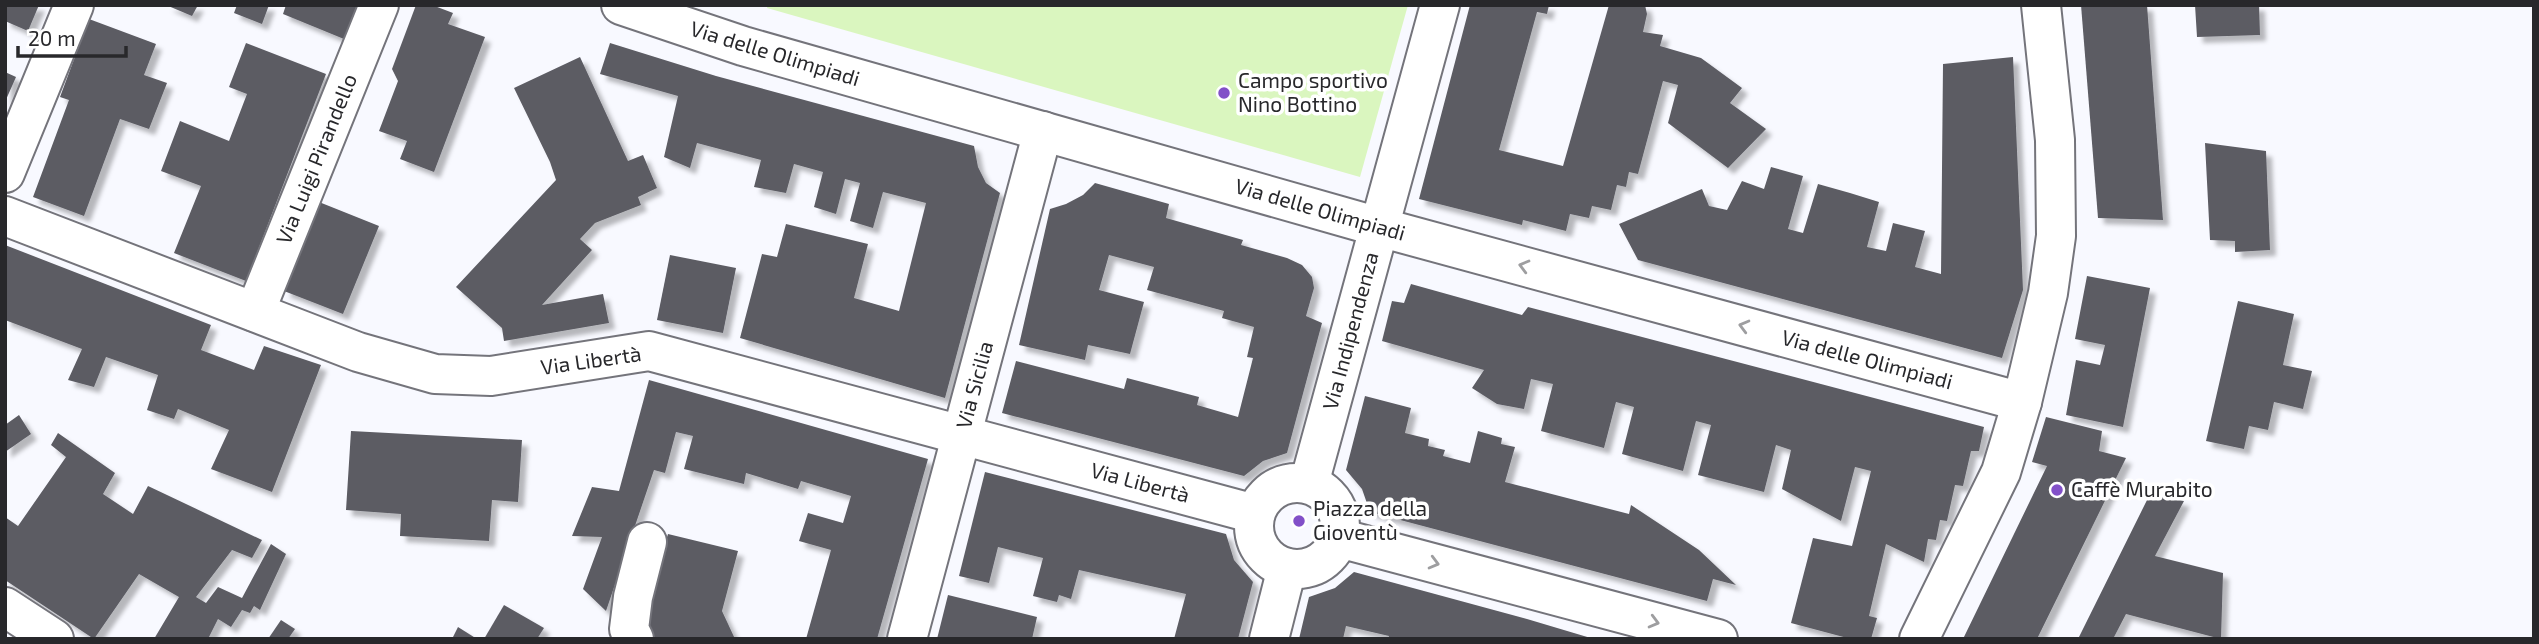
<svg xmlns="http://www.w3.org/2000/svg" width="2539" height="644" viewBox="0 0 2539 644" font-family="'Exo 2',sans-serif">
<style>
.green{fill:#daf6bf}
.building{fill:#5c5c63;filter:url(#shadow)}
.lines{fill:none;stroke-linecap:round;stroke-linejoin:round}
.street-casing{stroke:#74747b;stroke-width:42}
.secondary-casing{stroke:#74747b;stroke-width:42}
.street{stroke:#fff;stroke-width:38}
.secondary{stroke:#fff;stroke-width:38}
.oneway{stroke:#9e9ea0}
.poi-dot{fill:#8250c8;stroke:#fff;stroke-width:2.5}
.labels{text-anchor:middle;stroke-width:7;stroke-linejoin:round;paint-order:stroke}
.street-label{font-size:21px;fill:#28282b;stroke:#fff}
.poi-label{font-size:21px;fill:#28282b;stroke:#fff;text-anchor:start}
</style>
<defs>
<filter id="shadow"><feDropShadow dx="6" dy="6" stdDeviation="2" flood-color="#0004"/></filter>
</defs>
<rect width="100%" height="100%" fill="#f8f9ff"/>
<!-- green -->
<path class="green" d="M768,5h640l-48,172 -593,-169z"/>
<!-- building -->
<g class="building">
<path d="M5,5h34l-11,26 -23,-10z"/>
<path d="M166,5h32l-6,11z"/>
<path d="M237,5h32l-7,19 -28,-11z"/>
<path d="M286,5h71l-13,34 -61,-25z"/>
<path d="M416,5h16l21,8 -5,11 37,13 -51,135 -34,-13 7,-18 -28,-10 19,-50 -6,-12z"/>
<path d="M1470,5h79l-2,9 -10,-2 -38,138 64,16 46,-161h36l2,9 -4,18 20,3 -3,11 41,12 41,30 -12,15 36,26 -38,39 -60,-45 10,-38 -15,-4 -25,93 -9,-2 -3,15 -9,-2 -6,25 -19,-4 -3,12 -19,-4 -4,17 -43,-11 -1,5 -103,-26z"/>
<path d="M2081,5h66l16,215 -65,-2z"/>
<path d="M2195,5h64l1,30 -63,2z"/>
<path d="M89,19l67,25 -12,31 23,8 -18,46 -29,-10 -36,97 -51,-19 36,-97 -9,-3z"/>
<path d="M246,43l80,31 -80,207 -72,-28 27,-67 -40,-15 19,-50 49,20 18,-47 -18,-7z"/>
<path d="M610,43l106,33 258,70 4,21 8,16 14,10 -55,205 -205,-60 22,-84 15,3 9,-33 82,20 -14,54 45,13 27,-108 -43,-11 -10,36 -23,-7 10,-38 -15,-4 -9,35 -22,-7 9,-35 -29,-8 -8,29 -32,-6 7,-27 -64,-17 -7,25 -26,-11 14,-61 -78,-22z"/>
<path d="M580,57l48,104 15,-6 14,33 -19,9 3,8 -46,18 -15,16 12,11 -50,55 61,-11 6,29 -105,18 -2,-13 -46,-41 100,-107 -6,-18 -36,-74z"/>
<path d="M2013,57l10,233 -21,68 -364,-98 -19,-36 83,-35 7,17 18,4 15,-29 22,8 7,-22 32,9 -15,53 15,4 15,-49 32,9 29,9 -12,45 19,4 7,-28 32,8 -10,36 26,7 2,-210z"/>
<path d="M5,72l11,5 -11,25z"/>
<path d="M2205,143l61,8 4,99 -35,2v-11l-25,-1z"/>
<path d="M1095,183l74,21 -3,14 77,22 -2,5 46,13 15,7 10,12 2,11 -8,28 16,7 -35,130 -24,8 -19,15 -242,-63 14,-52 108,28 3,-11 72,19 -2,8 41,12 15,-59 -6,-1 7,-30 -32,-9 2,-7 -77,-21 7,-23 -45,-12 -10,35 45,12 -14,52 -42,-9 -3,15 -66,-15 31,-136 16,-5 17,-9z"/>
<path d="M319,202l60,24 -36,88 -59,-23z"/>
<path d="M5,245l206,80 -10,25 53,20 10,-24 57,19 -49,127 -61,-23 18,-39 -51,-21 -4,10 -27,-9 11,-35 -52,-18 -12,30 -26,-7 14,-31 -77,-29z"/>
<path d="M670,255l66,13 -13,65 -66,-13z"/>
<path d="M2087,276l63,12 -27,139 -57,-12 10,-55 24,5 5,-20 -30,-6z"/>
<path d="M1411,284l111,31 6,-8 456,120 -5,24h-8l-8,35 -8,-1 -8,36 -7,-1 -4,20 -8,-1 -4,23 -38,-18 -17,72 8,2 -6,21h-20l-60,-16 22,-85 39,8 19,-75 -16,-4 -14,54 -59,-32 9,-39 -15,-5 -12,47 -66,-17 13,-50 -15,-4 -13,50 -61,-17 12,-47 -18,-5 -12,46 -63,-17 12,-47 -22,-5 -7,30 -27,-5 -25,-16 12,-18 -102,-29 10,-40 12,2z"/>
<path d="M2238,301l56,13 -11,51 29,6 -9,38 -29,-7 -6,28 -19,-4 -5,23 -38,-8z"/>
<path d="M649,380l279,79 -51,180h-71l25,-89 -32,-9 9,-28 35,10 8,-27 -50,-15 -3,8 -52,-16 -2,11 -60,-15 9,-33 -17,-4 -11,41 -11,-3 -48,141 -23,-22 19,-52 -30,-1 20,-49 27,4z"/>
<path d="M1365,396l46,12 -6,25 24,6 -1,7 17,4 -2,6 27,7 8,-32 24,7 -1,6 14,3 -10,35 124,32 2,-9 68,45 37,35 -23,-6 -6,22 -337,-89 -8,-23 -16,-19z"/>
<path d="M19,415l12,19 -26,18v-27z"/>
<path d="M2046,417l56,14 -3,20 27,7 -89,181h-74l84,-173 -15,-4z"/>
<path d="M351,431l171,9 -4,62 -26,-2 -3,41 -89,-5 1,-22 -55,-4z"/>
<path d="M58,433l57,40 -12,21 30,20 15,-28 114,54 -10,18 -20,-8 -36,47 10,6 12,-16 24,11 29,-54 15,10 -26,56 -6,-4 -4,7 -8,-3 -11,17 -13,-8 -10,20h-54l25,-42 -40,-23 -45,65 -89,-59v-63l13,9 48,-69 -15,-12z"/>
<path d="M985,472l241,62 8,26 19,22 -15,57h-64l12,-45 -107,-24 -8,29 -12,-4 -2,7 -24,-6 10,-38 -45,-11 -9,36 -30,-7z"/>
<path d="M2151,492l33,9 -29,55 68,17 -2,66 -95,-25 -13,25h-35z"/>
<path d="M668,534l70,17 -16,60 13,28h-81l-7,-15 2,-31z"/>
<path d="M1354,572l173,47 67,20h-206l1,-3 -43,-10 -3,13h-44l10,-42 26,-9z"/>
<path d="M948,595l89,22 -5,22h-95z"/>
<path d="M504,605l40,23 -7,11h-53z"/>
<path d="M281,620l14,9 -7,10h-20z"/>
<path d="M458,627l19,12h-25z"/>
</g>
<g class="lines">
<!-- street casing -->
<g class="street-casing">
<g id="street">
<path d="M621,5l122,41 636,181 643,175"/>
<path d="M5,173l69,-168"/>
<path d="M5,216l353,136 77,22 56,2 158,-25 606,163"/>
<path d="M255,312l124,-307"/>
<circle cx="1297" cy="526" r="43"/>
<path d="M1309,484l131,-479"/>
<path d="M1339,538l379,101"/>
<path d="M5,607l49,32"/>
<path d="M634,639l-5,-10 4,-32 14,-55"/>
<path d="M907,639l136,-508"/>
<path d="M1269,639l18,-71"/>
</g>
</g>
<!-- secondary casing -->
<g class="secondary-casing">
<path id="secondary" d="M1919,639l82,-167 21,-70 26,-109 8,-57 -1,-96 -14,-135"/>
</g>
<!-- street -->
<use href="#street" class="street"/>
<!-- secondary -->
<use href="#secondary" class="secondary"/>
</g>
<!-- one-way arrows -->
<defs><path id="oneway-chevron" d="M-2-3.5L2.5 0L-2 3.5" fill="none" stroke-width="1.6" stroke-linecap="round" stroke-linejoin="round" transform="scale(1.75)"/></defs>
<g class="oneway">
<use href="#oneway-chevron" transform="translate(1524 266) rotate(-165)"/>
<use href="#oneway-chevron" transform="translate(1744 326) rotate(-165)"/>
<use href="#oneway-chevron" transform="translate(1434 563) rotate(15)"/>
<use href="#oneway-chevron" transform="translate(1654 622) rotate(15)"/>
</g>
<!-- markers -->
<g class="poi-dot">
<circle cx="1224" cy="93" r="7"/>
<circle cx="2057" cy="490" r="7"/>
<circle cx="1299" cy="521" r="7"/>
</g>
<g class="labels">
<!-- street labels -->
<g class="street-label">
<text transform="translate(775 54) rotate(17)" y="7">Via delle Olimpiadi</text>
<text transform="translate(317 159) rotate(-68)" y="7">Via Luigi Pirandello</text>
<text transform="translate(1320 210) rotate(16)" y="7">Via delle Olimpiadi</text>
<text transform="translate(1351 331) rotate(-75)" y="7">Via Indipendenza</text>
<text transform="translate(1867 360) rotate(15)" y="7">Via delle Olimpiadi</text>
<text transform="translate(591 361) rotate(-8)" y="7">Via Libertà</text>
<text transform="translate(975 385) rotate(-75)" y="7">Via Sicilia</text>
<text transform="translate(1140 483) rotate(15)" y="7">Via Libertà</text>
</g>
<!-- poi labels -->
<g class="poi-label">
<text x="1238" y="88">Campo sportivo<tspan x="1238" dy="24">Nino Bottino</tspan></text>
<text x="2071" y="497">Caffè Murabito</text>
<text x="1313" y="516">Piazza della<tspan x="1313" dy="24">Gioventù</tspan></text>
</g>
</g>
<!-- border -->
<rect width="2539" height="644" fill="none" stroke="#28282b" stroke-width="14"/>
<!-- scale -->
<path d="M18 46v10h108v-10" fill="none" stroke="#28282b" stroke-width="3.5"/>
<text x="28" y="46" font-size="21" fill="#28282b" stroke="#ffffff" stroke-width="5" paint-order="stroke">20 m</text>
</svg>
